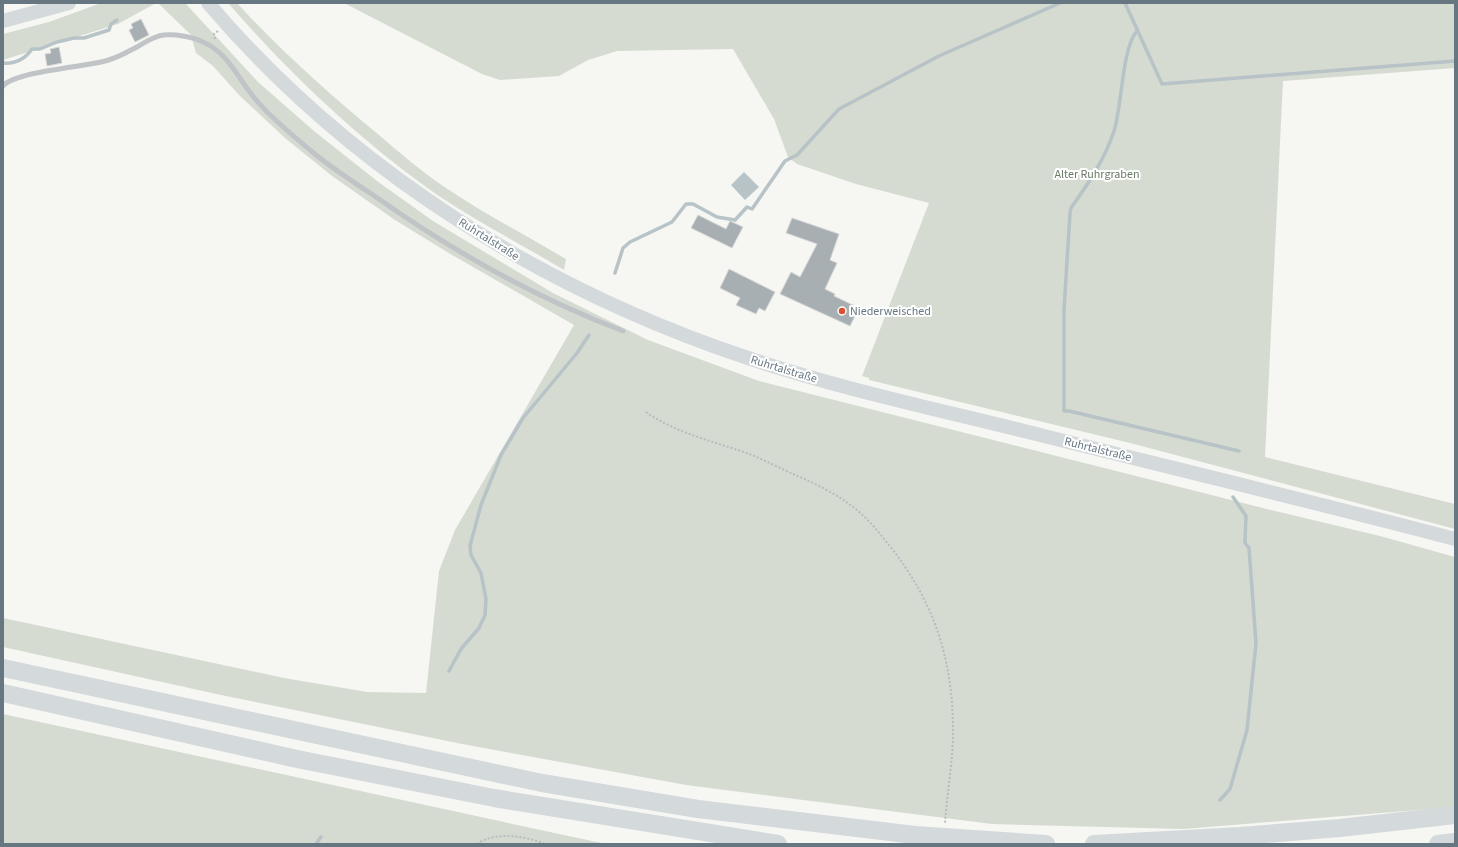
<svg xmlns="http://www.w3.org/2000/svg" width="1458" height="847" viewBox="0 0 1458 847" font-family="'Source Sans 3',sans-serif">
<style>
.green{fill:#d6dbd2}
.water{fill:#b7c3c6}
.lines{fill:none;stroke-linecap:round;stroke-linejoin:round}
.stream{stroke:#b7c3c6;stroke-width:3.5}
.building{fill:#a7afb3;stroke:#d8d7d6}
.path{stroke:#b8bbbd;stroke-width:2;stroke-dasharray:2 2;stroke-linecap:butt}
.service{stroke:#c0c4c7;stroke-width:5}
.secondary{stroke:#d4d9dc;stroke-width:14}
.motorway{stroke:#d4d9dc;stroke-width:18}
.poi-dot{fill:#d85132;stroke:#fff;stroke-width:1.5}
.labels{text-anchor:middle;stroke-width:4;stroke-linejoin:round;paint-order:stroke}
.park-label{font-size:12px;fill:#6a7a65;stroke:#fff}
.street-label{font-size:12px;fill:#677782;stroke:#fff}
.poi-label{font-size:12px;fill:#677782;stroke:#fff;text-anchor:start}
</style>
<rect width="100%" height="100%" fill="#f6f6f3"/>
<!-- green -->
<g class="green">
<path d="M101,3h55l-38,21 -115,36v-26l46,-12z"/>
<path d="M158,3h27l73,79 56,49 63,50 56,40 120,72 95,47 111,41 512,129 109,26 75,21v250l-271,22 -192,-5 -306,-39 -224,-41 -241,-49 -218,-48v-29l281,60 83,14 59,1 13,-122 16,-41 119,-205 -127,-73 -52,-32 -63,-44 -47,-38 -46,-43 -26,-29 -17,-13 -5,-18z"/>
<path d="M228,3h9c44,48 92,91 142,132 21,18 42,36 64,51 40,27 82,49 123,73l-2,11c-41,-25 -85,-47 -125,-74 -77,-53 -150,-123 -211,-193z"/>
<path d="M344,3h1111v65l-172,13 -18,376 190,47v25l-325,-86 -261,-63v-2l-7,-2 67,-173 -73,-19 -59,-20 -9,-7 -14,-38 -41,-70 -116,2 -29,9 -29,16 -59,4 -18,-6z"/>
<path d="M3,714l589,127 15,3h-604z"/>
</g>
<!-- water -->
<path class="water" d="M744,172l15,15 -14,13 -14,-15z"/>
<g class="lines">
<!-- stream -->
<g class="stream">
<path d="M1125,3l37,81 293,-23"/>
<path d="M1137,31c-15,16 -15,76 -23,100 -9,28 -26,53 -43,77l-1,5 -6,97v101h5l170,40"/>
<path d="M3,63c12,1 22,-4 29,-14h8l17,-7 17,-4h10l25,-8 2,-6 6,-4"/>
<path d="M615,273l8,-25 7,-6 42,-20 14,-18h7l24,13 18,3 12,-13 5,2 33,-48 12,-6 42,-46 100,-53 121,-53"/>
<path d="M449,671l12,-22 18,-21 6,-13 1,-16 -5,-26 -10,-18 -1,-9 11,-41 20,-50 22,-37 54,-65 12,-18"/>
<path d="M1220,800l10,-11 17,-59 9,-87 -7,-95 -4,-5 1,-27 -13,-19"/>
<path d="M316,844l5,-7"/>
</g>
</g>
<!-- building -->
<g class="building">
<path d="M141,19l8,16 -14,7 -6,-12 4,-2 -2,-4z"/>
<path d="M59,47l3,16 -15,3 -2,-12 6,-1 -1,-4z"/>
<path d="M698,215l28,14 4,-8 13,6 -11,21 -41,-20z"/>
<path d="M792,218l47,16 -9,26 7,3 -12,26 10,5 -1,2 25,12 -9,18 -70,-32 11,-22 9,5 17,-33 -31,-11z"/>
<path d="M729,269l46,23 -10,19 -6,-3 -3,6 -20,-9 4,-7 -20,-10z"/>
</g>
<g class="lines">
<!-- path -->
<g class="path">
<path d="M215,39l-1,-5 4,-3"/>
<path d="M646,412c31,22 71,30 106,43 14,6 28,13 41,19 19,8 40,18 56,30 16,11 28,26 40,41 47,59 65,118 64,193 -1,28 -6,57 -8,85"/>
<path d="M477,844c18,-13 49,-8 68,0"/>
</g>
<!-- service -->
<path class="service" d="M3,86c11,-14 77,-19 98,-24 10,-2 21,-7 30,-12 11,-5 21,-14 33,-15 12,-1 29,2 39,7 26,11 36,39 54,59 17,20 39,37 59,54 20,16 42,30 63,44 75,53 158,99 244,132"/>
<!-- secondary -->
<g class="secondary">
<path d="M208,3c142,167 333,286 540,355 96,32 197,53 296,78 137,34 274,67 411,103"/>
<path d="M3,21l66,-18"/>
</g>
<!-- motorway -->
<g class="motorway">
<path d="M3,668l539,115 156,26 217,26 131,9"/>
<path d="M3,693l294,66 197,39 284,46"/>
<path d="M1094,844l146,-8 100,-8 115,-13"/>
<path d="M1438,844l17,-2"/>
</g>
</g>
<!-- markers -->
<circle class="poi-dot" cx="842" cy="311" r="4"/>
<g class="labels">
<!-- park labels -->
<g class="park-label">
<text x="1097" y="178">Alter Ruhrgraben</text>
</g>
<!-- street labels -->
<g class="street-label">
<text transform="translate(489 239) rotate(32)" y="4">Ruhrtalstraße</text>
<text transform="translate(784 369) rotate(17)" y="4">Ruhrtalstraße</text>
<text transform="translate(1098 449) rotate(14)" y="4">Ruhrtalstraße</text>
</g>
<!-- poi labels -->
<g class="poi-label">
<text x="850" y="315">Niederweisched</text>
</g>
</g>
<!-- border -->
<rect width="1458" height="847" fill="none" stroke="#677782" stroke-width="8"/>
</svg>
